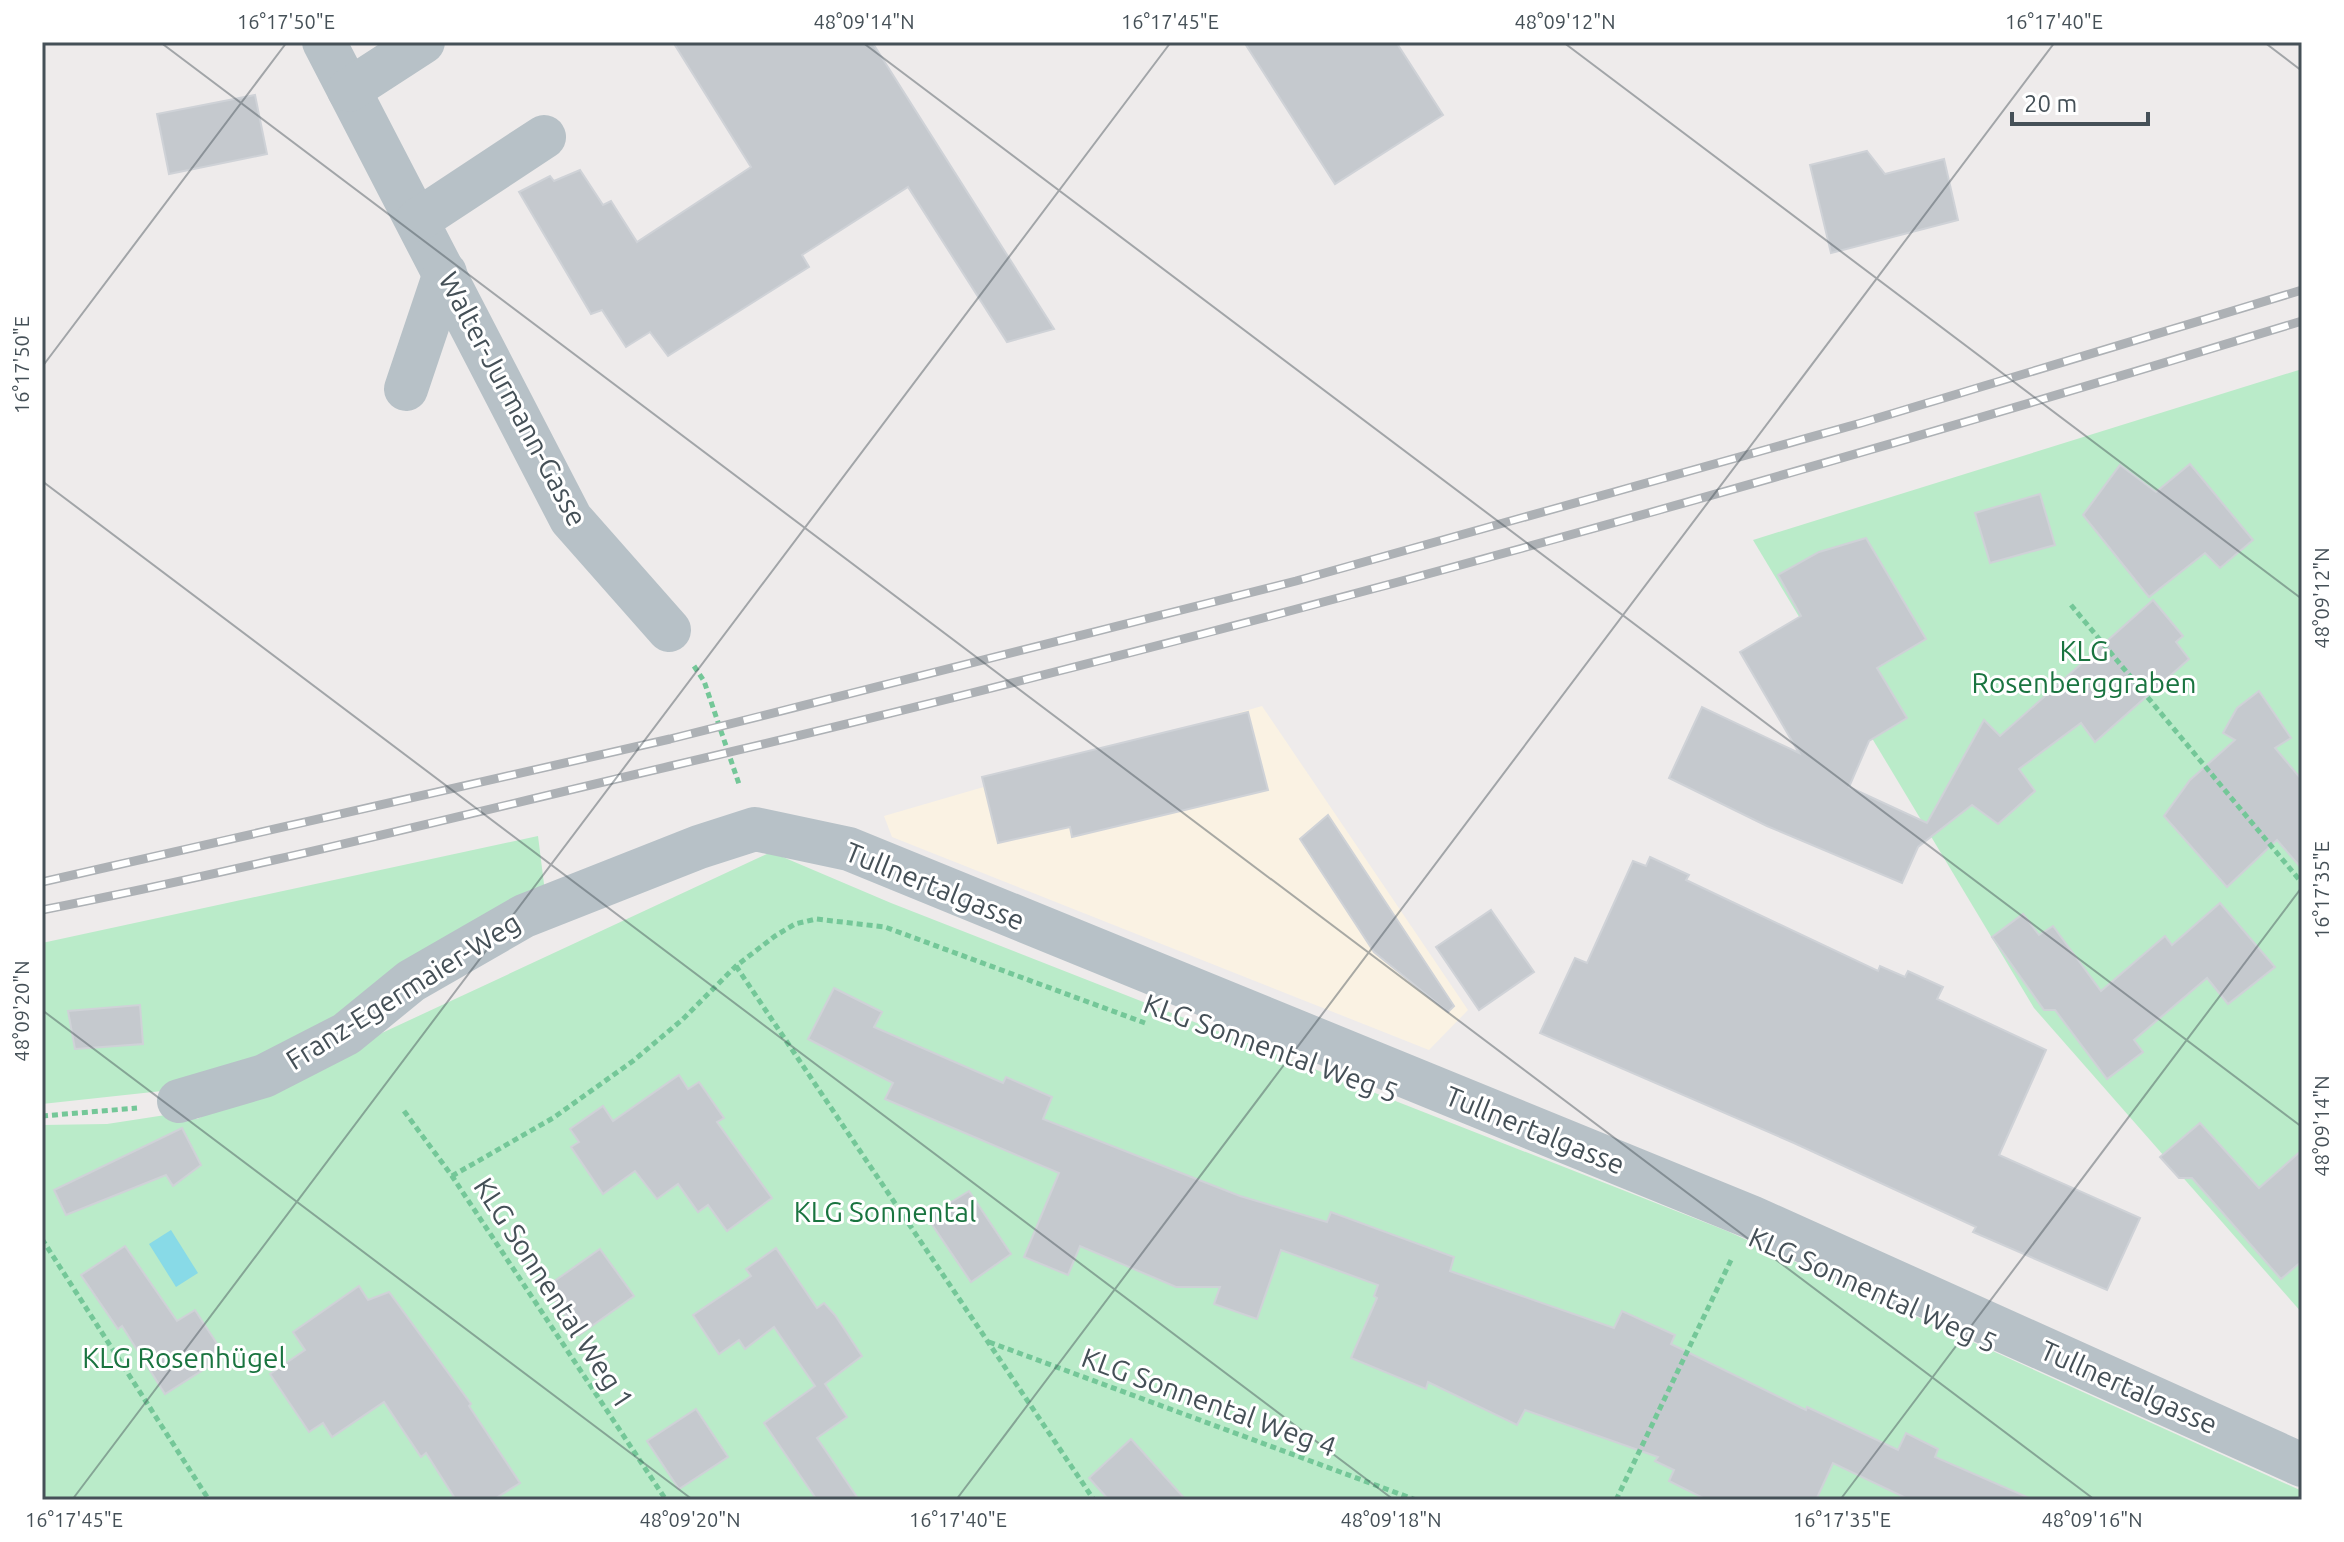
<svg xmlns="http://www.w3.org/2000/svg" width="2344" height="1542" viewBox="0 0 2344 1542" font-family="Ubuntu,sans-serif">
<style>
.commercial{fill:#faf2e3}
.green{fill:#baebc9}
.water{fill:#88dae7}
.building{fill:#c5c9ce;stroke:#cfd2d7;stroke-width:2}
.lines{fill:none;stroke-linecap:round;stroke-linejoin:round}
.path{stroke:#74c798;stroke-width:5;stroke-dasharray:6 4;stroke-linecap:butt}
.minor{stroke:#b7c1c7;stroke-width:44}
.rail-casing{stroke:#adb1b5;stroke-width:9}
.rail{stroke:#fff;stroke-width:6;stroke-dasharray:18;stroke-linecap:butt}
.ticks{fill:none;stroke:#455057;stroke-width:2;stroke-opacity:0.45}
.labels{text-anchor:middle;stroke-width:6;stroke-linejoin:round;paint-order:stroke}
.street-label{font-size:28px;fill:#455057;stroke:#fff}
.park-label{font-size:28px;fill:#1a7440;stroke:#fff}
.neatline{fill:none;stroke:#455057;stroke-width:3}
.ticks-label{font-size:20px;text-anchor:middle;fill:#455057}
</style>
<rect width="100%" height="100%" fill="#eeebeb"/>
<!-- commercial -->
<path class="commercial" d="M1262,706l206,304 -39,40 -537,-213 -8,-21z"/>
<!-- green -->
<g class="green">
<path d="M2302,369v944l-268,-305 -281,-468z"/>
<path d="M538,836l7,56 -218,136 -128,59 -157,17v-161z"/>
<path d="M771,852l120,51 836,328 575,260v9h-2260v-375l65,-1 78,-12 12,7z"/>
</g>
<!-- water -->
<path class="water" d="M171,1230l27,43 -22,14 -27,-43z"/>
<!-- building -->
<g class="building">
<path d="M673,42h199l182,287 -47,13 -99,-155 -106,68 7,12 -141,89 -18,-24 -24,15 -24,-37 -11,4 -72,-122 31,-16 4,5 26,-11 23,35 8,-4 26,41 114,-75z"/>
<path d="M1244,42h152l47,73 -108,69z"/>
<path d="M255,95l12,59 -98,20 -12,-60z"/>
<path d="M1867,151l18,23 59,-15 14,61 -127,33 -21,-88z"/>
<path d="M2190,464l63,76 -33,28 -15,-15 -56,44 -66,-82 37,-50 36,27z"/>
<path d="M2040,494l15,51 -65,18 -15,-50z"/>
<path d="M1866,538l60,101 -49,29 30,50 -38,23 -20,46 78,36 57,-103 16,16 153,-136 30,36 -7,6 13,17 -94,83 -14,-19 -62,46 16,22 -37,33 -26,-19 -54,42 -16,36 -135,-57 -98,-48 33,-71 97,46 -59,-101 61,-36 -23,-41 41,-23z"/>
<path d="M2259,691l32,47 -16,10 27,32v89l-25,-29 -50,47 -63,-71 26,-36 45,-40 -12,-7 14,-25z"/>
<path d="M1248,712l20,78 -196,47 -2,-10 -72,16 -16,-66z"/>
<path d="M1328,815l126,191 -6,6 -74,-60 -74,-113z"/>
<path d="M1650,857l39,18 -3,5 192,91 2,-5 25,11 3,-6 35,16 -6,12 109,51 -47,105 141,63 -33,72 -134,-58 3,-5 -182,-84 -254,-110 35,-75 12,5 46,-102 13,5z"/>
<path d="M2220,903l55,64 -47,37 -21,-26 -73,62 9,12 -36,27 -52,-69h-11l-52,-73 31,-23 16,21 14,-9 48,65 64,-55 7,9z"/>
<path d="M1491,910l43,62 -55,38 -43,-63z"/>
<path d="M834,988l48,24 -8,15 129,56 3,-6 46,20 -9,22 197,77 87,26 4,-10 123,45 -4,14 164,57 8,-17 53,24 -4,9 135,66 1,-3 91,43 8,-17 32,16 -3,8 99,43h-124l-77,-37 -17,37h-109l-38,-19 5,-11 -19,-9 3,-4 -133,-47 -8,15 -89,-43 -2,7 -75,-31 26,-60 -3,-2 4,-11 -97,-35 -24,69 -43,-15 6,-17h-44l-96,-41 -12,29 -44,-18 35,-84 -174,-74 8,-16 -85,-44z"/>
<path d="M140,1005l3,39 -68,5 -7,-38z"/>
<path d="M679,1075l9,14 11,-7 25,36 -7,4 55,76 -45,33 -19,-26 -10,7 -20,-28 -21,15 -22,-28 -32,23 -32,-47 8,-5 -9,-13 33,-23 10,15z"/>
<path d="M2200,1123l59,65 43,-38v111l-21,18 -89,-101h-13l-19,-21z"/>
<path d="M182,1128l19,37 -28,21 -7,-11 -100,40 -12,-25z"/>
<path d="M969,1191l42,63 -40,28 -44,-65z"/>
<path d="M125,1246l52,75 18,-11 30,46 -60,38 -43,-68 -4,3 -37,-54z"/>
<path d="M776,1248l41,60 7,-5 11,12 27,41 -37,28 22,33 -30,21 42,62h-42l-53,-77 51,-37 -41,-59 -29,22 -6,-9 -20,14 -26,-39 58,-39 -5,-7z"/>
<path d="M600,1249l34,47 -55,39 -33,-48z"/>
<path d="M359,1286l9,14 21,-8 82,112 -2,2 51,77 -27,17h-37l-30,-47 -5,4 -37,-55 -52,35 -9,-14 -14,9 -39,-58 35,-24 -12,-18z"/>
<path d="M696,1409l32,48 -49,32 -32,-48z"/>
<path d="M1131,1439l55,61h-77l-20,-22z"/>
</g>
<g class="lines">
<!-- path -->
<g class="path">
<path d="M2071,605l231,278"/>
<path d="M694,666l10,15 36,106"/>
<path d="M736,966l358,534"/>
<path d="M404,1111l48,65 214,324"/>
<path d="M42,1116l95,-8"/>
<path d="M452,1176l101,-58 80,-57 49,-41 54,-54 39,-30 20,-12 21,-5 69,8 260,96"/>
<path d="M42,1239l167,261"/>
<path d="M989,1342l427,158"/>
<path d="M1616,1500l116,-242"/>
</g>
<!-- minor -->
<g class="minor">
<path d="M324,42l247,477 98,111"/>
<path d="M349,90l74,-48"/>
<path d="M418,220l126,-83"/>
<path d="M406,389l39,-116"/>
<path d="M179,1101l85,-25 82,-42 65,-53 113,-65 175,-69 56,-18 94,20 902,368 551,248"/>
</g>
<!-- rail casing -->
<g class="rail-casing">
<g id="rail">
<path d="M42,882l628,-143 626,-158 565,-158 441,-133"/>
<path d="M42,910c211,-42 420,-95 629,-144 549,-129 1092,-280 1631,-445"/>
</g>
</g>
<!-- rail -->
<use href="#rail" class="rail"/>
</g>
<!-- ticks -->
<path class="ticks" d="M160,42l1935,1458M862,42l1440,1085M1563,42l739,557M2264,42l38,29M42,367l245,-325M42,481l1352,1019M42,1010l651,490M72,1500l1099,-1458M956,1500l1099,-1458M1840,1500l462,-613"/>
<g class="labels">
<!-- street labels -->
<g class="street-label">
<text transform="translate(513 399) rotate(62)" y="10">Walter-Jurmann-Gasse</text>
<text transform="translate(935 886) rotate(22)" y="10">Tullnertalgasse</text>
<text transform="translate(403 991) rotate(-32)" y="10">Franz-Egermaier-Weg</text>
<text transform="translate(1271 1048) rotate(20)" y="10">KLG Sonnental Weg 5</text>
<text transform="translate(1535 1130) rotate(22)" y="10">Tullnertalgasse</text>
<text transform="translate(1873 1290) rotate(24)" y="10">KLG Sonnental Weg 5</text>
<text transform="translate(554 1293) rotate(57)" y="10">KLG Sonnental Weg 1</text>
<text transform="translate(2129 1387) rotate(24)" y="10">Tullnertalgasse</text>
<text transform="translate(1209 1402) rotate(20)" y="10">KLG Sonnental Weg 4</text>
</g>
<!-- park labels -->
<g class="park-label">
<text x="2084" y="661">KLG<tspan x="2084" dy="32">Rosenberggraben</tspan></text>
<text x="885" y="1222">KLG Sonnental</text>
<text x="184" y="1368">KLG Rosenhügel</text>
</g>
</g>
<!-- border -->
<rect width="2344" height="1542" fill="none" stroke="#ffffff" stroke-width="88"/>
<!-- scale -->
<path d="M2012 112v12h136v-12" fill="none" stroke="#455057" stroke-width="4"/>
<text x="2024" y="112" font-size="24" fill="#455057" stroke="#ffffff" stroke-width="6" paint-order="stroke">20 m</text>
<rect x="44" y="44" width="2256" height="1454" class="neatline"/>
<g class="ticks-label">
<text x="286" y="29">16°17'50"E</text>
<text x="864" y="29">48°09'14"N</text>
<text x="1170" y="29">16°17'45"E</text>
<text x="1565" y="29">48°09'12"N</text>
<text x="2054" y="29">16°17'40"E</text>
<text transform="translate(22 365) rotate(-90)" y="7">16°17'50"E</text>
<text transform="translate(2322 598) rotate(-90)" y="7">48°09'12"N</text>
<text transform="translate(2322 890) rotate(-90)" y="7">16°17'35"E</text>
<text transform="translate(22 1011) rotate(-90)" y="7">48°09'20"N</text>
<text transform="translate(2322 1126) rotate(-90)" y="7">48°09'14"N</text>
<text x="74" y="1527">16°17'45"E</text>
<text x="690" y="1527">48°09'20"N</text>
<text x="958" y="1527">16°17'40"E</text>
<text x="1391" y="1527">48°09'18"N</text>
<text x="1842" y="1527">16°17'35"E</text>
<text x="2092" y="1527">48°09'16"N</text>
</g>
</svg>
